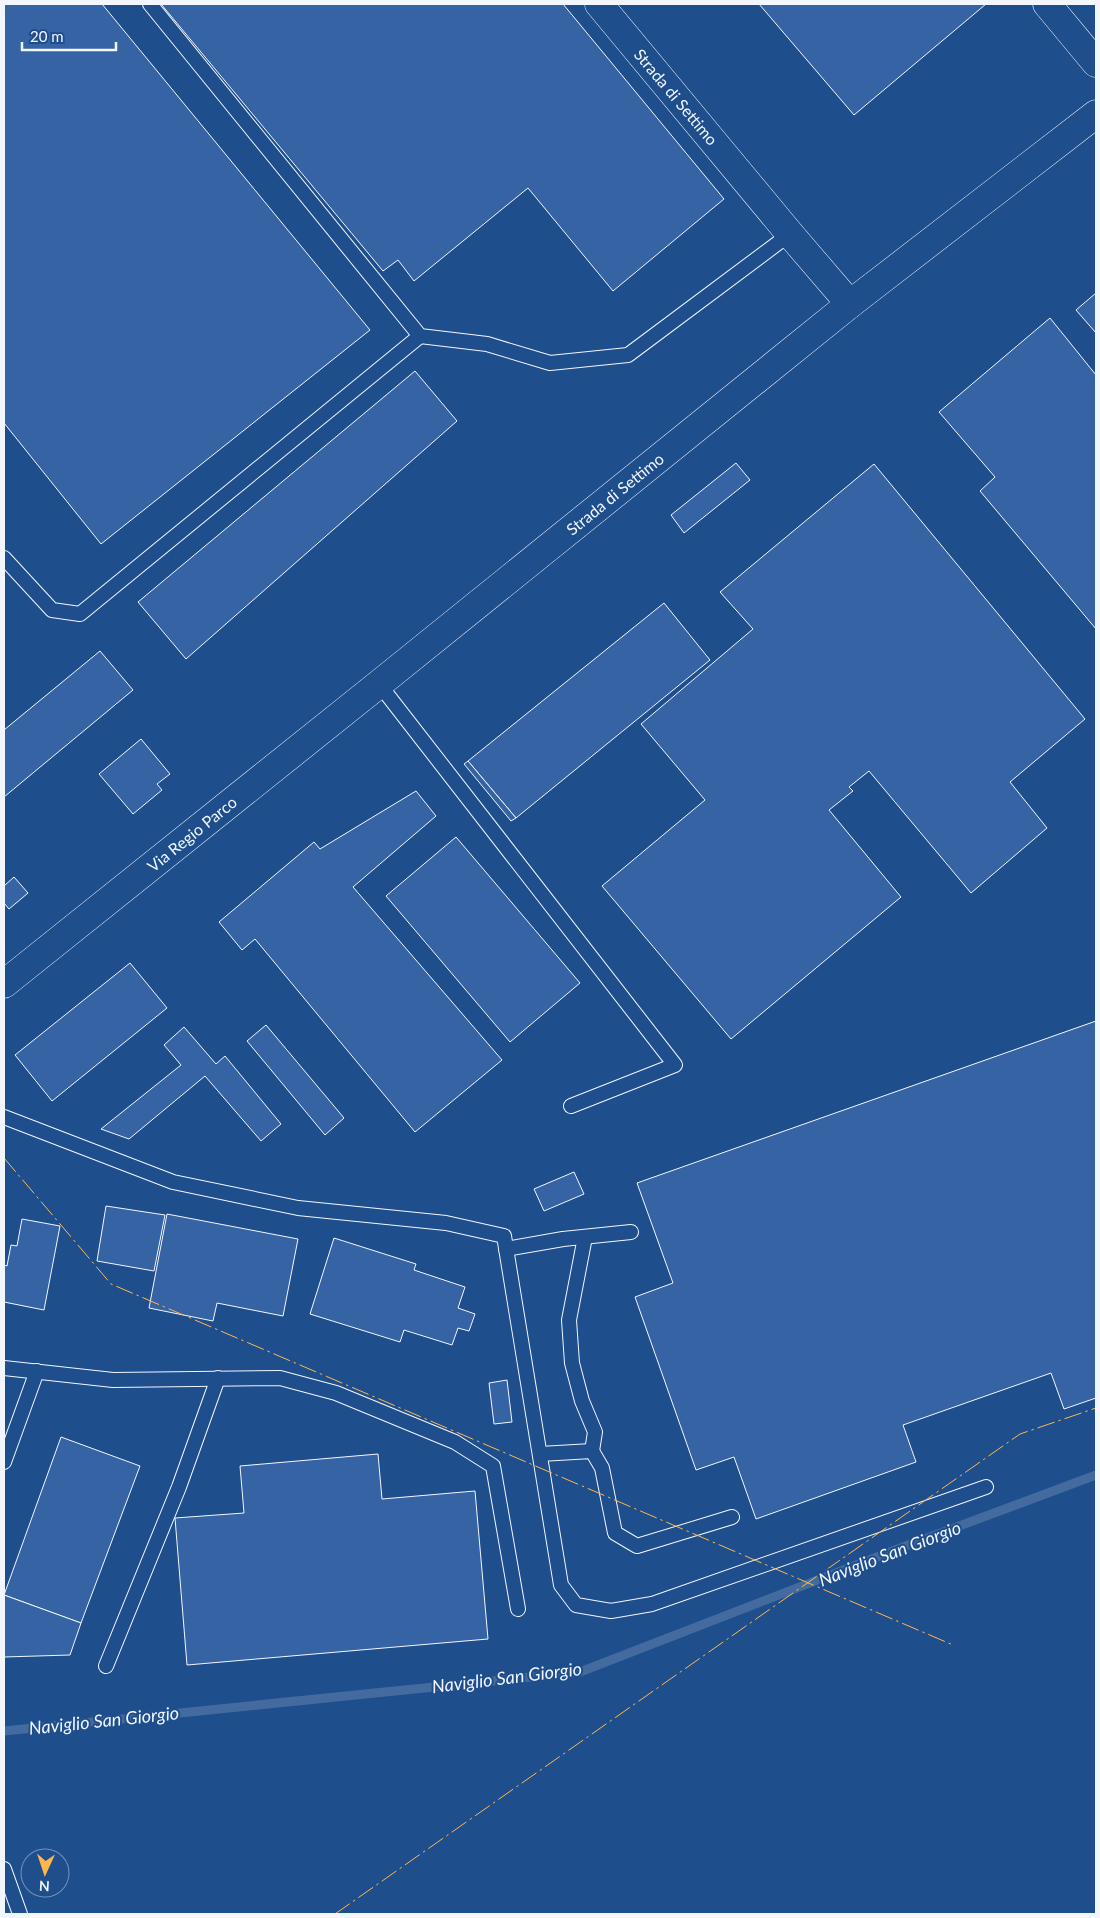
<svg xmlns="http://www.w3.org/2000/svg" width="1100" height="1918" viewBox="0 0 1100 1918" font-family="Lato,sans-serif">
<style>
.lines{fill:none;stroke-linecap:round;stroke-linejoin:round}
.stream{stroke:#446ba0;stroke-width:9}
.building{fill:#3563a3;stroke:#f2f6ff}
.lane-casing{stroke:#f2f6ff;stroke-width:16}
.street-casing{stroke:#f2f6ff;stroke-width:29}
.secondary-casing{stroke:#f2f6ff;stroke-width:29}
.lane{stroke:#1f4e8c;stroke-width:14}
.street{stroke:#1f4e8c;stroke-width:28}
.secondary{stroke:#1f4e8c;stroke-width:28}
.power{stroke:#ffb74d;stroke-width:1;stroke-dasharray:18 4 2.5 4;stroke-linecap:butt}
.labels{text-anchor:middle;stroke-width:4;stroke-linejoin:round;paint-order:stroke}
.street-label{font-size:16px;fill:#f2f6ff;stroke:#1f4e8c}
.water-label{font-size:18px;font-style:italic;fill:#f2f6ff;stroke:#1f4e8c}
</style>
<rect width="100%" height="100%" fill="#1f4e8c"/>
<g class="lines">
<!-- stream -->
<path class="stream" d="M4,1731l576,-59 315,-122 201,-75"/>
</g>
<!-- building -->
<g class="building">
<path d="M4,4h98l268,326 -269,214 -97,-121z"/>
<path d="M161,4h402l161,195 -111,92 -85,-103 -114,93 -16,-21 -15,11z"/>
<path d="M759,4h227l-132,111z"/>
<path d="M1096,293v40l-20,-23z"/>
<path d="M1050,318l46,57v254l-116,-138 15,-14 -56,-65z"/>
<path d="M415,371l42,50 -271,238 -48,-57z"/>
<path d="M736,463l14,17 -66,53 -13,-18z"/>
<path d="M874,464l211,255 -75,63 37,46 -76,65 -102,-122 -20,16 4,4 -24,19 72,87 -170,142 -129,-153 103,-86 -64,-76 112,-95 -33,-37z"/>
<path d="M664,603l46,57 -194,158 -48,-57z"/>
<path d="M100,651l33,39 -129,107v-67z"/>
<path d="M141,739l29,35 -13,10 5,6 -29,24 -34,-40z"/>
<path d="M468,761l48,57 -5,3 -23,-28 -24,-29z"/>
<path d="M416,791l20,25 -83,71 149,173 -87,72 -160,-193 -13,11 -23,-28 95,-80 6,7z"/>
<path d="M456,837l124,146 -70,59 -124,-146z"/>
<path d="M14,877l14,16 -19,16 -5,-6v-17z"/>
<path d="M130,963l37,45 -115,93 -37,-46z"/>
<path d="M1096,1021v377l-32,11 -13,-36 -148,52 13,37 -160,57 -22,-62 -38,13 -61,-173 38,-14 -36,-100z"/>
<path d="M266,1025l78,93 -19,17 -78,-94z"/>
<path d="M184,1027l32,37 9,-8 56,68 -20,17 -56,-65 -76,63 -28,-10 80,-64 -17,-20z"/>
<path d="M574,1172l10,22 -40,17 -10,-22z"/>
<path d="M106,1206l59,9 -11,56 -57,-10z"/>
<path d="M167,1214l131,25 -15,77 -66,-13 -4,18 -64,-13z"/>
<path d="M22,1219l38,7 -16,84 -40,-8v-37l3,1 4,-21 6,1z"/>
<path d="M334,1238l82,26 -2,6 51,17 -7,21 17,6 -6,17 -11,-3 -6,17 -48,-15 -4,12 -90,-28z"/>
<path d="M507,1380l5,42 -18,2 -5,-41z"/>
<path d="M61,1437l79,29 -59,157 -77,-28z"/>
<path d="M378,1454l4,45 93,-8 13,148 -301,26 -12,-147 69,-5 -4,-47z"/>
<path d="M4,1595l77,28 -11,32 -66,2z"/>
</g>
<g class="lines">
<!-- lane casing -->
<g class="lane-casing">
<g id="lane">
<path d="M150,4l270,332 67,8 63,19 78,-8 162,-121"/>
<path d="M4,558l48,52 28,4 340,-278"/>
<path d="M379,684l296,381 -104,41"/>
<path d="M4,1117l169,65 125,26 148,15 58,13 57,349 15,20 35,6 41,-7 334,-117"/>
<path d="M585,1237l-16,83 3,43 10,38 13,31 -3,19"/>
<path d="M506,1249l57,-10 68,-7"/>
<path d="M4,1368l109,12 167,-2 56,15 119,49 38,24 25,143"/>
<path d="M540,1454l52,-3 10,17 13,65 22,13 95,-29"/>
<path d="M4,1462l33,-91"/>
<path d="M106,1666l73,-179 39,-109"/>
<path d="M4,1869l16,45"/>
</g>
</g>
<!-- street casing -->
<g class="street-casing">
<g id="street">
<path d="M599,4l191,230 60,70"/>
<path d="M1047,4l49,59"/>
</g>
</g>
<!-- secondary casing -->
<g class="secondary-casing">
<path id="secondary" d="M4,984l375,-300 471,-380 246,-190"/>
</g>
<!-- lane -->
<use href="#lane" class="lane"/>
<!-- street -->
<use href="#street" class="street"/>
<!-- secondary -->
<use href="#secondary" class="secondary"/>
<!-- power -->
<g class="power">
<path d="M4,1158l107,126 842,361"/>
<path d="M335,1914l685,-480 76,-26"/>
</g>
</g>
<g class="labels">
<!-- street labels -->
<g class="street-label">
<text transform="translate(676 97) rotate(50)" y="6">Strada di Settimo</text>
<text transform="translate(615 494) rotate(-39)" y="6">Strada di Settimo</text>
<text transform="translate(192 834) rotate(-39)" y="6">Via Regio Parco</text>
</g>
<!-- water labels -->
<g class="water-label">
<text transform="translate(890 1554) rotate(-21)" y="6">Naviglio San Giorgio</text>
<text transform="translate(507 1678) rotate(-7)" y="6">Naviglio San Giorgio</text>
<text transform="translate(104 1721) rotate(-6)" y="6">Naviglio San Giorgio</text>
</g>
</g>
<!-- border -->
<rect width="1100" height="1918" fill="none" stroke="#f2f6ff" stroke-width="10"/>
<!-- north arrow -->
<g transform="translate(45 1873) rotate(183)"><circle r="24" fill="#1f4e8c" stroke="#7391ba"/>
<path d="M0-4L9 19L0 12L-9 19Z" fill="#ffb74d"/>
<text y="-8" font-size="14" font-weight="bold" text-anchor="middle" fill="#f2f6ff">N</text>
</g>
<!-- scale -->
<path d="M22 42v8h94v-8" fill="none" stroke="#f2f6ff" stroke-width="2.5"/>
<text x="30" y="42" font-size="15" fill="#f2f6ff" stroke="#1f4e8c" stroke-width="4" paint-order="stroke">20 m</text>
</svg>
